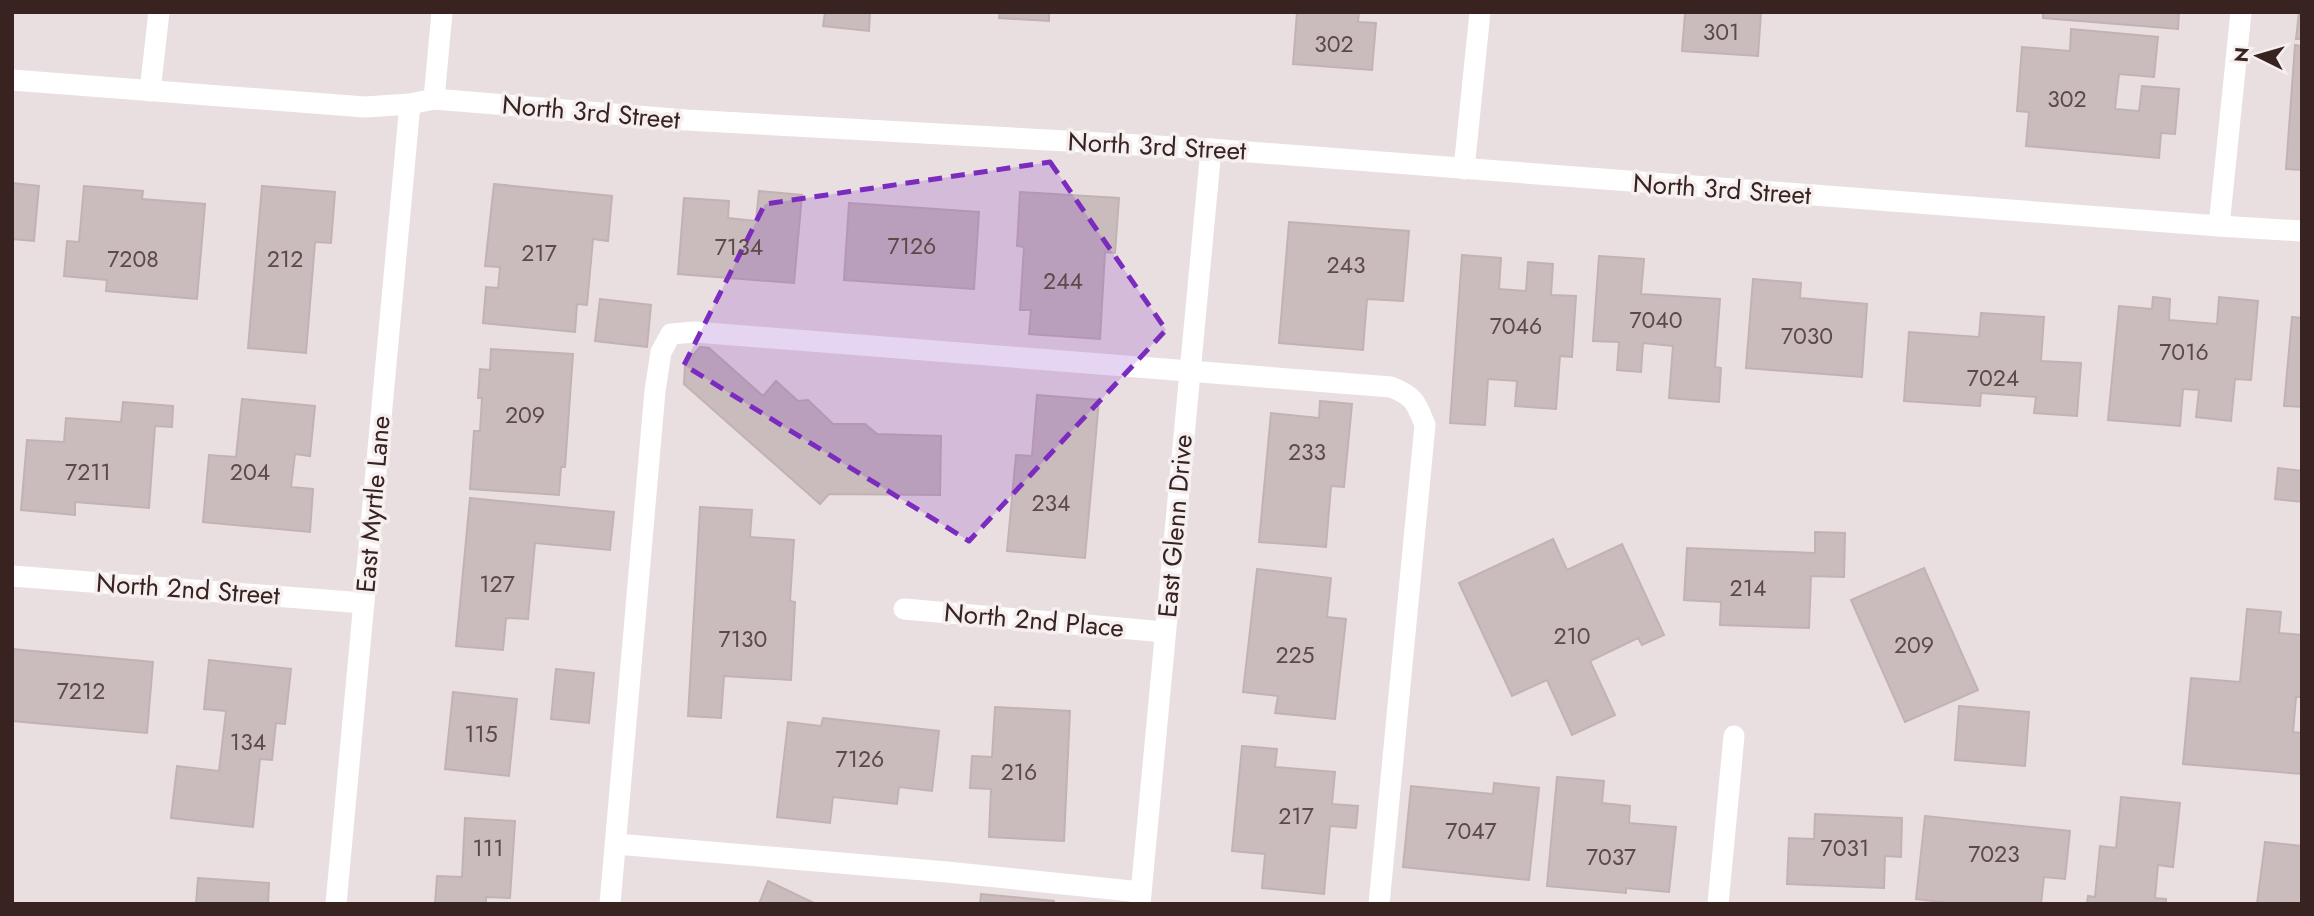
<svg xmlns="http://www.w3.org/2000/svg" width="2314" height="916" viewBox="0 0 2314 916" font-family="Jost,sans-serif">
<style>
.building{fill:#cabcbd;stroke:#c3b2b3;stroke-width:2}
.lines{fill:none;stroke-linecap:round;stroke-linejoin:round}
.minor{stroke:#fff;stroke-width:21}
.marked{fill:#7b2cbf;fill-opacity:0.2;stroke:#7b2cbf;stroke-width:5;stroke-dasharray:14 9;stroke-linejoin:round}
.labels{text-anchor:middle;stroke-width:7;stroke-linejoin:round;paint-order:stroke}
.number-label{font-size:23px;fill:#5c4948}
.street-label{font-size:26px;fill:#382321;stroke:#f6eff0}
</style>
<rect width="100%" height="100%" fill="#e9dfe0"/>
<!-- building -->
<g class="building">
<path d="M825,12h45l-1,19 -46,-5z"/>
<path d="M1000,12h49v9l-50,-3z"/>
<path d="M1297,12h62l-1,10 18,1 -4,47 -79,-6z"/>
<path d="M1667,12h94l-3,44 -76,-5 3,-38z"/>
<path d="M2043,12h136l-1,17 -135,-11z"/>
<path d="M2299,12h3v27h-6z"/>
<path d="M2071,29l87,8 -4,40 -35,-3 -4,35 24,2 3,-25 37,3 -4,45 -14,-1 -2,25 -133,-12 3,-34 -12,-1 5,-64 48,4z"/>
<path d="M2295,45l7,1v124l-16,-1z"/>
<path d="M12,183l27,3 -5,55 -22,-2z"/>
<path d="M494,184l118,12 -4,45 -15,-2 -6,66 -10,-1 -2,28 -92,-9 3,-36 12,1 2,-21 -15,-1z"/>
<path d="M84,186l59,5 -1,8 63,5 -8,95 -91,-8 1,-11 -43,-4 3,-35 12,1z"/>
<path d="M262,186l73,6 -4,51 -16,-1 -9,111 -58,-5z"/>
<path d="M759,191l43,4 -8,88 -116,-9 6,-76 45,3 -1,17 28,3z"/>
<path d="M1020,192l99,6 -4,55 -10,-1 -5,87 -71,-5 2,-24h-11l4,-63 -7,-1z"/>
<path d="M849,203l130,9 -5,77 -130,-9z"/>
<path d="M1289,222l120,9 -6,70 -36,-2 -4,51 -84,-7z"/>
<path d="M1462,255l39,3 -2,31 27,2 2,-29 25,2 -2,31 25,1 -4,61 -12,-1 -4,53 -41,-3 2,-25 -29,-2 -3,46 -35,-2z"/>
<path d="M1599,256l45,3 -3,35 79,5 -5,68 6,1 -2,34 -50,-4 4,-52 -30,-3 -2,29 -24,-2 2,-28 -26,-1z"/>
<path d="M1753,279l48,4 -1,15 67,6 -5,73 -116,-9z"/>
<path d="M2153,297l17,2 -1,21 48,4 2,-27 39,4 -7,79 -16,-1 -4,42 -35,-4 3,-27 -16,-1 -3,37 -72,-6 11,-114 33,3z"/>
<path d="M600,299l51,6 -4,42 -52,-6z"/>
<path d="M1981,313l63,4 -3,44 40,2 -4,53 -43,-3 2,-16 -55,-4 -1,13 -76,-5 5,-69 70,5z"/>
<path d="M2292,317l10,1v89l-18,-1z"/>
<path d="M700,347l9,1 54,48 13,-15 22,20 10,-1 25,24h32l12,10 64,2 -1,59 -111,-1 -9,10 -136,-120 1,-19z"/>
<path d="M491,349l82,5 -8,113h-4l-2,28 -89,-6 4,-58h6l2,-33h-4l2,-29 10,1z"/>
<path d="M1037,395l62,5 -14,158 -78,-7 9,-96 16,1z"/>
<path d="M242,399l73,7 -5,50 -15,-2 -4,33 22,2 -3,43 -107,-10 6,-67 27,2z"/>
<path d="M1320,401l32,3 -8,83 -13,-1 -5,61 -67,-5 12,-129 48,5z"/>
<path d="M123,402l50,4 -1,21 -17,-1 -6,82 -74,-6v13l-54,-5 6,-70 37,2 2,-24 55,4z"/>
<path d="M2278,468l24,3v31l-27,-3z"/>
<path d="M470,498l144,14 -4,38 -75,-7 -7,76 -22,-1 -3,32 -47,-4z"/>
<path d="M700,507l52,3 -2,27 44,3 -4,61 5,1 -4,78 -67,-4 -3,42 -33,-2z"/>
<path d="M1815,532l30,1 -1,44 -33,-1 -2,52 -89,-3 1,-23 -37,-2 3,-52 128,5z"/>
<path d="M1553,539l14,31 55,-26 42,91 -22,10 -4,-7 -48,23 25,54 -43,20 -25,-55 -35,16 -53,-113z"/>
<path d="M1924,568l54,122 -73,32 -54,-122z"/>
<path d="M1257,569l74,9 -4,39 19,2 -11,100 -60,-6 3,-17 -35,-4z"/>
<path d="M2247,609l34,3 -2,21 23,2v62h-6l-3,35 9,1v41l-119,-10 8,-86 49,4z"/>
<path d="M12,649l141,13 -6,71 -135,-12z"/>
<path d="M209,660l82,9 -6,55 -9,-1 -4,37 -12,-1 -7,68 -82,-9 6,-52 42,5 7,-60 -22,-2z"/>
<path d="M556,669l38,4 -5,50 -38,-4z"/>
<path d="M453,692l64,7 -8,77 -64,-7z"/>
<path d="M1959,706l70,6 -4,54 -70,-6z"/>
<path d="M995,707l75,4 -6,130 -75,-4 2,-48 -21,-1 2,-32 20,1z"/>
<path d="M823,718l116,13 -7,60 -33,-4 -2,17 -64,-7 -3,26 -53,-6 11,-95 33,4z"/>
<path d="M1242,746l35,3 -2,18 60,5 -3,32 26,2 -2,22 -26,-2 -6,68 -62,-6 3,-34 -33,-3z"/>
<path d="M1557,777l47,4 -2,22 28,3 -1,17 47,4 -7,65 -43,-4v5l-79,-7z"/>
<path d="M1494,783l45,5 -10,92 -126,-13 8,-81 82,8z"/>
<path d="M2121,797l59,6 -7,64 -15,-2 -3,33 11,1v5h-79l1,-8 7,1 5,-51 16,2z"/>
<path d="M1815,814l87,4 -1,39 -16,-1 -1,32 -97,-4 2,-46 25,1z"/>
<path d="M1925,816l145,15 -5,48 -21,-2 -3,27h-83l-42,-5z"/>
<path d="M465,818l50,3 -5,77 -24,-1v7h-51l2,-28 25,1z"/>
<path d="M2265,842l37,4v58h-45z"/>
<path d="M198,878l71,5 -1,21h-72z"/>
<path d="M768,881l48,23h-57z"/>
<path d="M981,894l73,7v3h-74z"/>
</g>
<g class="lines">
<!-- minor -->
<g class="minor">
<path d="M12,80l353,27 45,-3 24,-5 252,21 525,29 1008,77 83,5"/>
<path d="M150,91l9,-79"/>
<path d="M434,99l8,-87"/>
<path d="M1464,169l16,-157"/>
<path d="M2219,226l22,-214"/>
<path d="M12,576l352,27"/>
<path d="M904,609l261,23"/>
<path d="M616,844l331,28 194,20"/>
<path d="M336,904l74,-800"/>
<path d="M610,904l45,-513 6,-39 10,-18 24,-2 696,55c23,9 25,15 34,38l-46,479"/>
<path d="M1140,904l71,-755"/>
<path d="M1718,904l16,-168"/>
</g>
</g>
<!-- marked area -->
<path class="marked" d="M1050,162l116,168 -197,211 -285,-176 81,-161z"/>
<g class="labels">
<!-- number labels -->
<g class="number-label">
<text x="1721" y="40">301</text>
<text x="1334" y="52">302</text>
<text x="2067" y="107">302</text>
<text x="912" y="254">7126</text>
<text x="739" y="255">7134</text>
<text x="539" y="261">217</text>
<text x="133" y="267">7208</text>
<text x="285" y="267">212</text>
<text x="1346" y="273">243</text>
<text x="1063" y="289">244</text>
<text x="1656" y="328">7040</text>
<text x="1516" y="334">7046</text>
<text x="1807" y="344">7030</text>
<text x="2184" y="360">7016</text>
<text x="1993" y="386">7024</text>
<text x="525" y="423">209</text>
<text x="1307" y="460">233</text>
<text x="88" y="480">7211</text>
<text x="250" y="480">204</text>
<text x="1051" y="511">234</text>
<text x="497" y="592">127</text>
<text x="1748" y="596">214</text>
<text x="1572" y="644">210</text>
<text x="743" y="647">7130</text>
<text x="1914" y="653">209</text>
<text x="1295" y="663">225</text>
<text x="81" y="699">7212</text>
<text x="481" y="742">115</text>
<text x="248" y="750">134</text>
<text x="860" y="767">7126</text>
<text x="1019" y="780">216</text>
<text x="1296" y="824">217</text>
<text x="1471" y="839">7047</text>
<text x="488" y="856">111</text>
<text x="1845" y="856">7031</text>
<text x="1994" y="862">7023</text>
<text x="1611" y="865">7037</text>
</g>
<!-- street labels -->
<g class="street-label">
<text transform="translate(591 112) rotate(5)" y="9">North 3rd Street</text>
<text transform="translate(1157 146) rotate(3)" y="9">North 3rd Street</text>
<text transform="translate(1722 189) rotate(4)" y="9">North 3rd Street</text>
<text transform="translate(373 504) rotate(-85)" y="9">East Myrtle Lane</text>
<text transform="translate(1175 526) rotate(-85)" y="9">East Glenn Drive</text>
<text transform="translate(188 589) rotate(4)" y="9">North 2nd Street</text>
<text transform="translate(1034 620) rotate(5)" y="9">North 2nd Place</text>
</g>
</g>
<!-- border -->
<rect width="2314" height="916" fill="none" stroke="#382321" stroke-width="28"/>
<!-- north arrow -->
<g transform="translate(2258 56) rotate(275)" stroke="#f6eff0" stroke-width="5" paint-order="stroke">
<path d="M0-5L12 26L0 18L-12 26Z" fill="#382321"/>
<text y="-10" font-size="19" font-weight="bold" text-anchor="middle" fill="#382321">N</text>
</g>
</svg>
